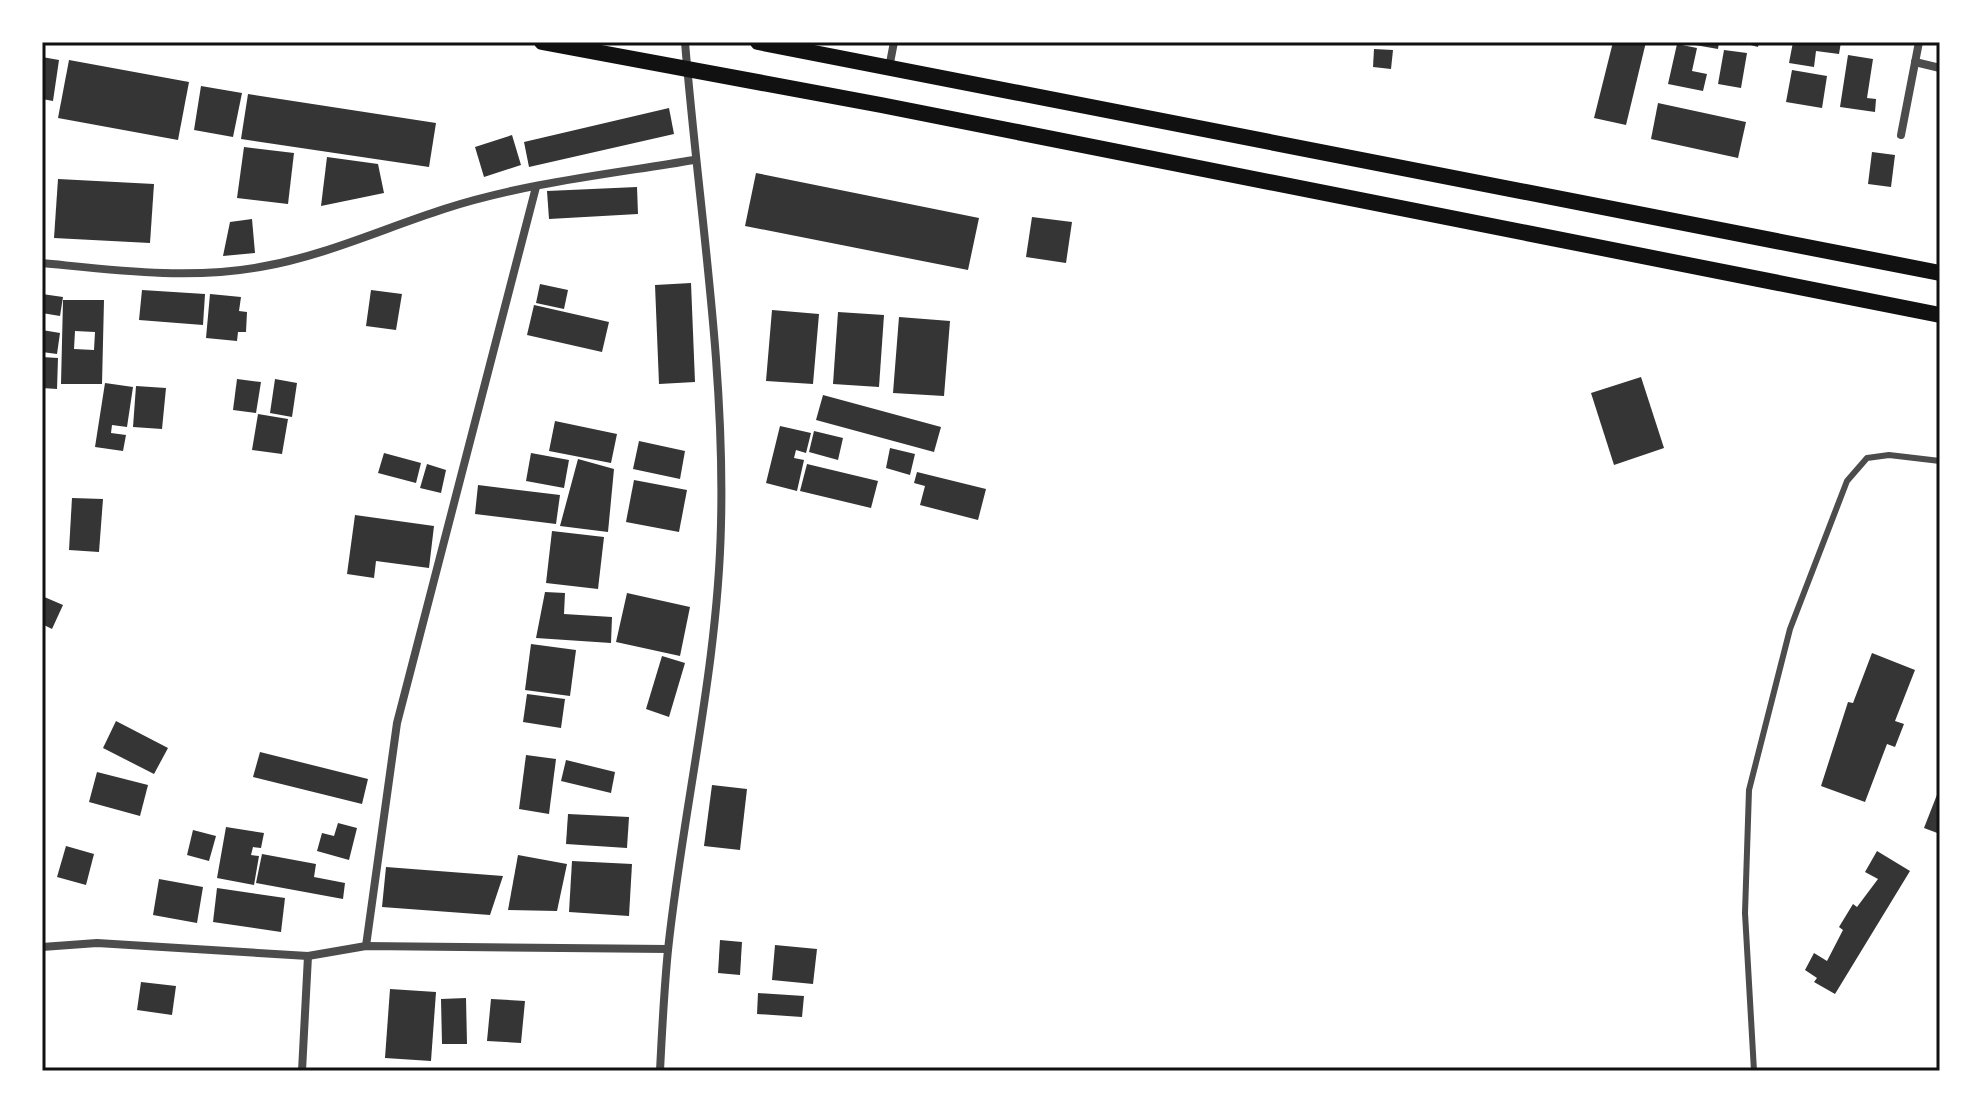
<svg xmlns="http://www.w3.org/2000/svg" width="1982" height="1113" viewBox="0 0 1982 1113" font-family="'Asap Condensed',sans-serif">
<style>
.building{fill:#353535;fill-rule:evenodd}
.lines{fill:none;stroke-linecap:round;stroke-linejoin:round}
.service{stroke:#4c4c4c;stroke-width:6}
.minor{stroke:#4c4c4c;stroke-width:8}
.secondary{stroke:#111;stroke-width:16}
.neatline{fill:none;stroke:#111;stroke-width:3}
</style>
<rect width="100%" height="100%" fill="#fff"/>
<!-- building -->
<g class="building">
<path d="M1613,42h33l-20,83 -32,-7z"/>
<path d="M1695,42h24l-1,7 -23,-4z"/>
<path d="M1740,42h19l-1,5z"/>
<path d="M1793,42h48l-2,12 -23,-3 -2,16 -25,-4z"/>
<path d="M1677,44l20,4 -5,23 15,3 -4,17 -35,-7z"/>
<path d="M1374,49l19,1 -2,19 -18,-2z"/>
<path d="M1724,50l23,3 -6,35 -23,-4z"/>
<path d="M1848,55l25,4 -6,39 9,1 -1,13 -35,-5z"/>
<path d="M42,57l17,3 -6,41 -11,-2z"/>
<path d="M69,60l120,22 -11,58 -120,-22z"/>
<path d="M1792,70l35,6 -5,32 -36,-6z"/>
<path d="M201,86l41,7 -9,44 -39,-7z"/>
<path d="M248,94l188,29 -7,44 -188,-28z"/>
<path d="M1658,103l88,19 -8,36 -87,-19z"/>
<path d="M669,108l5,26 -145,33 -5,-25z"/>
<path d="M512,135l9,30 -37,12 -9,-30z"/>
<path d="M244,147l50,6 -6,51 -51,-6z"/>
<path d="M1872,152l23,3 -4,32 -23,-3z"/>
<path d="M327,157l51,7 6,29 -63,13z"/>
<path d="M756,173l223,45 -11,52 -223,-44z"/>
<path d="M58,179l96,5 -4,59 -96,-5z"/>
<path d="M637,187l1,27 -89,5 -2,-28z"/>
<path d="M1032,217l40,5 -6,41 -40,-6z"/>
<path d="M252,219l3,34 -32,3 7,-34z"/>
<path d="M691,283l4,99 -36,2 -4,-99z"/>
<path d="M540,284l28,6 -4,19 -28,-6z"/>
<path d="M142,290l63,4 -2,31 -64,-5z"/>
<path d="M371,290l31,4 -6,36 -30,-4z"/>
<path d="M42,294l21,3 -3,19 -18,-3z"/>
<path d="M210,294l31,3 -2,14 8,1 -1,20h-8l-1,9 -31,-3z"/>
<path d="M63,300h41l-2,84h-41zM75,331l20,1 -1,18 -20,-1z"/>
<path d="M534,305l75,17 -7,30 -75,-17z"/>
<path d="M772,310l47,4 -6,70 -47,-3z"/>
<path d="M838,312l46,3 -5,72 -46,-3z"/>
<path d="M899,317l51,4 -6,75 -51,-3z"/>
<path d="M42,330l18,3 -3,21 -15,-2z"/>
<path d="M42,357l16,1 -1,31 -15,-1z"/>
<path d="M1641,377l23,71 -50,17 -23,-72z"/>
<path d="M237,379l24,3 -5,31 -23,-3z"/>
<path d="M275,379l22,4 -5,34 -22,-4z"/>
<path d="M105,383l28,4 -6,40 -15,-2 -1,8 15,2 -3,16 -28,-4z"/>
<path d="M136,386l30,2 -4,41 -29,-2z"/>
<path d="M823,395l118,32 -7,25 -118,-32z"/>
<path d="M258,414l30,5 -6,35 -30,-4z"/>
<path d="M555,421l62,13 -6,29 -62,-12z"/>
<path d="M780,426l31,7 -5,20 -10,-3 -2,8 10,2 -7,31 -31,-8z"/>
<path d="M814,431l29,7 -5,22 -29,-8z"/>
<path d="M639,441l46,10 -5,28 -47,-10z"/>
<path d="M890,448l25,6 -5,21 -24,-7z"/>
<path d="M384,453l37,10 -5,20 -38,-10z"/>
<path d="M531,453l38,7 -5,28 -38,-7z"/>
<path d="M578,459l36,10 -6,63 -48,-6z"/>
<path d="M427,464l19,6 -5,23 -21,-5z"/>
<path d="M807,464l71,17 -7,27 -71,-17z"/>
<path d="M917,472l69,17 -8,31 -58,-15 5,-19 -11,-3z"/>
<path d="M634,480l53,10 -8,42 -53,-10z"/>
<path d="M478,485l82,10 -4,29 -81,-10z"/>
<path d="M72,498l31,1 -4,53 -30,-2z"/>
<path d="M355,515l79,11 -5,42 -53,-7 -2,17 -27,-4z"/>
<path d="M552,531l52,6 -6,52 -52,-6z"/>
<path d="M545,592l20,1 -1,21 48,3 -1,26 -75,-5z"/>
<path d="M627,593l63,14 -10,49 -64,-14z"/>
<path d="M42,596l21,9 -11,24 -10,-5z"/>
<path d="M531,644l45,6 -6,46 -45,-6z"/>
<path d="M1872,653l43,17 -20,51 9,3 -9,23 -8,-3 -22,58 -44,-16 27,-84 5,1z"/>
<path d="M662,656l23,7 -16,54 -23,-8z"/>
<path d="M527,694l38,5 -4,29 -38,-6z"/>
<path d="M116,721l52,27 -14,26 -51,-26z"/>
<path d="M260,752l108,27 -6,25 -109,-27z"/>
<path d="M526,755l30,4 -7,55 -30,-5z"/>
<path d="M566,760l49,12 -4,21 -50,-12z"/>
<path d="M97,772l51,13 -8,31 -51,-14z"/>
<path d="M712,785l35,4 -7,61 -36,-4z"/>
<path d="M1940,787v47l-16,-6z"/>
<path d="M568,814l61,3 -2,31 -61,-4z"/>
<path d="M338,823l19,5 -8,32 -32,-9 5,-18 12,3z"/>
<path d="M226,827l38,6 -3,15 -8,-1 -2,8 8,1 -5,29 -37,-7z"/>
<path d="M193,830l23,6 -7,25 -22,-6z"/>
<path d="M66,846l28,8 -8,31 -29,-8z"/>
<path d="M1877,851l33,20 -75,123 -21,-12 3,-4 -12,-8 9,-17 13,8 16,-31 -4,-3 14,-23 4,3 21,-28 -13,-7z"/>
<path d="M262,854l54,10 -2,13 31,6 -2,16 -87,-16z"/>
<path d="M518,855l49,9 -10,47 -49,-1z"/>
<path d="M572,861l60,3 -3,52 -60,-4z"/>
<path d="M386,867l117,9 -13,39 -108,-8z"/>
<path d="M159,879l44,8 -6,36 -44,-8z"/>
<path d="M217,888l68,10 -4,34 -68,-10z"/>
<path d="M720,940l22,2 -2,33 -22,-2z"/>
<path d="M775,945l42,4 -4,35 -41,-4z"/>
<path d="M141,982l35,4 -4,29 -35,-5z"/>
<path d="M390,989l46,3 -5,69 -46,-3z"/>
<path d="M758,993l46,3 -2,21 -45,-3z"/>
<path d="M466,998l1,46h-25l-1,-45z"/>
<path d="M491,999l34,2 -4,42 -34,-2z"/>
</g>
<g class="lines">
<!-- service -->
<path class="service" d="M1754,1071l-9,-158 4,-123 41,-161 57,-148 20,-23 22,-3 51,6"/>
<!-- minor -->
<g class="minor">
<path d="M1915,62l25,6"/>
<path d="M889,68l5,-26"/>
<path d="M1901,135l18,-93"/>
<path d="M42,263c72,7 146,17 218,4 64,-11 122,-38 184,-58 80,-26 167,-35 250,-49"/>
<path d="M366,946l31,-223 139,-536"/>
<path d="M42,947l55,-4 211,13 58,-10 302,3"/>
<path d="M302,1071l6,-115"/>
<path d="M660,1071c2,-40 4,-81 8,-121 15,-142 50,-282 53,-426 4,-161 -23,-321 -36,-482"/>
</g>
<!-- secondary -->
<g class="secondary">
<path d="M542,42l339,63 1059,210"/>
<path d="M758,42l1182,231"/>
</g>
</g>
<!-- border -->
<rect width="1982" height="1113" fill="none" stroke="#ffffff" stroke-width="88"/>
<rect x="44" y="44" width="1894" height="1025" class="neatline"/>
</svg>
